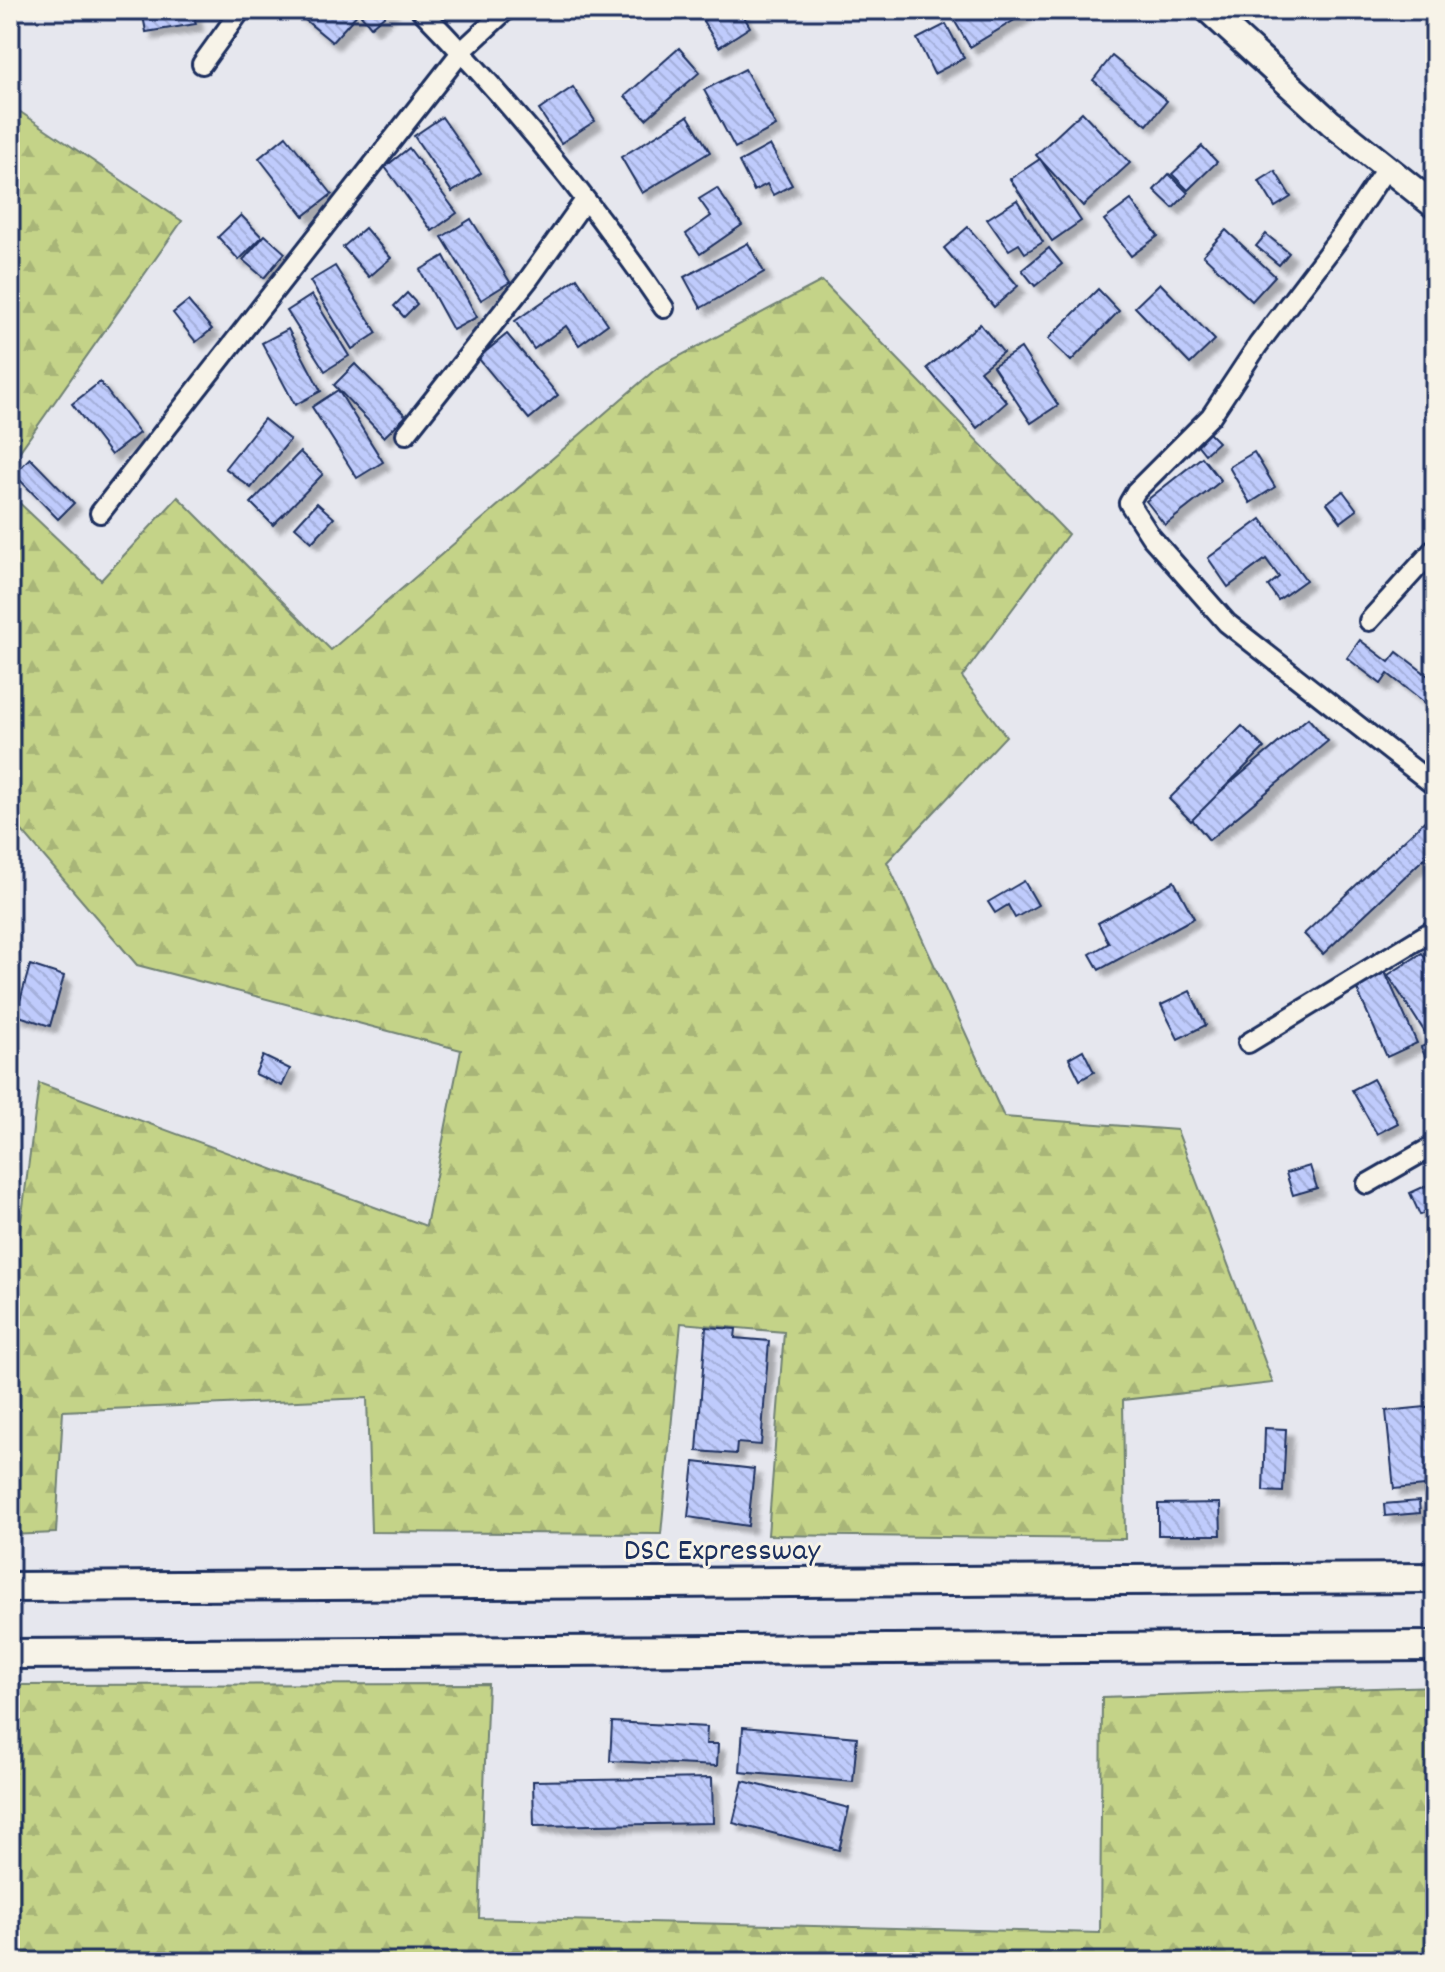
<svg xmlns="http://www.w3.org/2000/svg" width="1445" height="1972" viewBox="0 0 1445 1972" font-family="Dekko,sans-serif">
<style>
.forest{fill:url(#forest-firs);stroke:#708173;stroke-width:2}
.building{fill:url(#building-back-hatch);stroke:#1b2f5e;stroke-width:2;filter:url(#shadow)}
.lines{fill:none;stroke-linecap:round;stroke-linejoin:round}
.street-casing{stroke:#1b2f5e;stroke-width:24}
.secondary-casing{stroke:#1b2f5e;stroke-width:30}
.primary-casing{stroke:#1b2f5e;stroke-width:34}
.street{stroke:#f7f3e8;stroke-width:18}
.secondary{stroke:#f7f3e8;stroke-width:24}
.primary{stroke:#f7f3e8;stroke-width:28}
.labels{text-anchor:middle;stroke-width:6;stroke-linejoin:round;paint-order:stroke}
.street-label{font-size:32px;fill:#1b2f5e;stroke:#f7f3e8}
</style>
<defs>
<pattern id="forest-firs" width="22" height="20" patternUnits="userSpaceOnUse" patternTransform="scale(2)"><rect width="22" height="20" fill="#c4d388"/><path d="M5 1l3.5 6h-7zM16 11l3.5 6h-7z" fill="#a8b578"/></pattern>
<pattern id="building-back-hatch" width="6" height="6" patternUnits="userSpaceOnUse" patternTransform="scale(2)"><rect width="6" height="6" fill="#bfcbfc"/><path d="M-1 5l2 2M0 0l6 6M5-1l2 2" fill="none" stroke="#a4afda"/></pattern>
<filter id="shadow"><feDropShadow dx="7" dy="7" stdDeviation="2" flood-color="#0004"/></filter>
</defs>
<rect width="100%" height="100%" fill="#e6e7ee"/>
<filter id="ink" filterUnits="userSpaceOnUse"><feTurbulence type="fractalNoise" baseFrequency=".0125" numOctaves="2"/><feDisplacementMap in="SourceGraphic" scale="16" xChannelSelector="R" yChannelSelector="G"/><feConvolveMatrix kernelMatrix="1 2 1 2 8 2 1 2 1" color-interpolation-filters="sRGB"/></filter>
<g filter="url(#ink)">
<!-- forest -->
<g class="forest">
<path d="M10,105l172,116 -172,244z"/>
<path d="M822,281l246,253 -106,143 44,59 -119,126 117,255 173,13 96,253 -150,17 2,139 -357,-4 16,-203 -103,-9 -20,211 -290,-2 -4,-134 -304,13 -7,122 -46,2v-227l29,-225 387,143 35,-176 -324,-85 -127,-148v-323l91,86 77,-83 153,153 326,-282z"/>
<path d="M488,1684l-9,234 621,15 2,-236 333,-11v276h-1425v-277z"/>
</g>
<!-- building -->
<g class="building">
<path d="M142,10h51l3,14 -50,8z"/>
<path d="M293,10h68l-29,32z"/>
<path d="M366,10h25l-20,17 -10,-12z"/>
<path d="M720,10h20l10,17 -31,20 -16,-26z"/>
<path d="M971,10h53l2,3 -56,34 -16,-27z"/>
<path d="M946,24l18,34 -30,16 -17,-35z"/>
<path d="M679,48l21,24 -54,47 -21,-23z"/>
<path d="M1112,56l55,45 -20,24 -54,-45z"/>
<path d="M745,69l31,57 -41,22 -31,-58z"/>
<path d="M573,87l22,34 -34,22 -22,-33z"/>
<path d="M1082,112l48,51 -47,43 -47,-51z"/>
<path d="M688,116l22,36 -68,41 -21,-36z"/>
<path d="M442,117l39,56 -29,19 -38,-56z"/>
<path d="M286,136l46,58 -28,22 -45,-58z"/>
<path d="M770,145l22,40 -19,10 -6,-11 -13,7 -15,-29z"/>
<path d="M1202,146l15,16 -29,28 -16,-16z"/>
<path d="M409,148l48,65 -25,18 -47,-64z"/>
<path d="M1040,159l41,62 -29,20 -42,-62z"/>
<path d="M1275,171l16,26 -16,10 -16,-26z"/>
<path d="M1169,174l19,19 -15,15 -19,-18z"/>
<path d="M717,188l25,37 -42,29 -14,-20 25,-18 -12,-17z"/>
<path d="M1017,200l26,42 -18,11 -6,-9 -10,6 -22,-31z"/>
<path d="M1131,200l27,36 -27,20 -27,-36z"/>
<path d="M241,215l21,22 -23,23 -21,-23z"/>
<path d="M471,219l39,63 -29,18 -39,-63z"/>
<path d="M968,227l50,59 -24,21 -50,-59z"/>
<path d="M365,228l26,30 -22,19 -26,-30z"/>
<path d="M1226,230l49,46 -23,25 -49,-46z"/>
<path d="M1266,234l23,19 -10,12 -23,-19z"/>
<path d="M265,235l20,18 -21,25 -21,-18z"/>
<path d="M748,243l16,29 -63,36 -17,-31z"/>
<path d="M1049,248l13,16 -27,22 -13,-16z"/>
<path d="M444,256l33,61 -24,13 -33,-60z"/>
<path d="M335,266l42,67 -25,16 -42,-68z"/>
<path d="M577,278l31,46 -29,21 -13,-19 -32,23 -19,-28z"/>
<path d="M1160,283l55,57 -25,24 -55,-57z"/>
<path d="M1098,289l21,22 -48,50 -23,-22z"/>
<path d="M407,293l10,11 -13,13 -10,-11z"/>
<path d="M312,295l37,61 -24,15 -38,-60z"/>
<path d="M188,301l24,28 -16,13 -23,-29z"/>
<path d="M980,324l23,28 -23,19 27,31 -30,26 -50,-60z"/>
<path d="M288,329l33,62 -26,14 -33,-62z"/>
<path d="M507,334l51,61 -29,24 -51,-61z"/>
<path d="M1021,348l37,57 -27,18 -38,-57z"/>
<path d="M355,364l51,52 -22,21 -50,-52z"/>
<path d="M100,382l39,51 -28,22 -39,-51z"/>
<path d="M338,390l45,72 -26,16 -45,-71z"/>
<path d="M264,419l26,21 -39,48 -26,-20z"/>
<path d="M1209,433l9,9 -13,12 -8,-10z"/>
<path d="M300,452l23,22 -50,51 -22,-22z"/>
<path d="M1254,452l21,35 -25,16 -21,-36z"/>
<path d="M1202,457l19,24 -56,44 -19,-24z"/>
<path d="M30,458l44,45 -16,16 -44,-45z"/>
<path d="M1343,491l14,19 -16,12 -14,-19z"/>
<path d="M317,503l17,15 -22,24 -17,-15z"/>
<path d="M1261,519l45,61 -28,20 -10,-14 11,-9 -13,-18 -38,28 -20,-29z"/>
<path d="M1360,640l29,22 8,-10 38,29v17l-6,8 -41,-32 -7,10 -34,-26z"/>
<path d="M1308,718l20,23 -119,99 -19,-23z"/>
<path d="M1242,726l22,22 -73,73 -22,-22z"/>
<path d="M1435,811v37l-112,106 -19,-20z"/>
<path d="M1024,881l14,24 -23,13 -7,-13 -13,8 -7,-11z"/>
<path d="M1174,881l20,37 -95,52 -9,-16 19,-11 -11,-20z"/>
<path d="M1422,953l13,20v59l-7,5 -40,-62z"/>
<path d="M30,965l34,11 -14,50 -34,-11z"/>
<path d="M1385,972l32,71 -30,14 -32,-72z"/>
<path d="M1190,991l16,34 -28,14 -17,-34z"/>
<path d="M1435,1041v38l-14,-32z"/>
<path d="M1083,1050l11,22 -14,8 -11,-22z"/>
<path d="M263,1056l27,13 -8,17 -27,-12z"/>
<path d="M1373,1079l25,44 -21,11 -25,-44z"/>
<path d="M1310,1166l7,22 -24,7 -7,-22z"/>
<path d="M1432,1183l3,25 -15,7 -10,-22z"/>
<path d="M706,1327l30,2 -1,9 34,3 -8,104 -24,-2 -1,11 -39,-3z"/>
<path d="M1435,1406v79l-41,4 -8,-78z"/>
<path d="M1265,1428l21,1 -3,63 -20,-1z"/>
<path d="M694,1462l60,7 -6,57 -60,-9z"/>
<path d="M1419,1501l1,12 -35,3 -1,-12z"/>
<path d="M1220,1503l1,32h-63v-31z"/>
<path d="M612,1722l95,5 -1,17h12l-1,22 -107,-5z"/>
<path d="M743,1727l114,10 -4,45 -113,-10z"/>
<path d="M712,1778l1,45 -179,3 -1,-45z"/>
<path d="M743,1781l106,27 -10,42 -106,-27z"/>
</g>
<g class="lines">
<!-- street casing -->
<g class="street-casing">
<g id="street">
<path d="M421,10c89,91 172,193 243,298"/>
<path d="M202,64l39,-54"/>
<path d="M1387,167l-47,70 -82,108 -47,71 -75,75 -7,12 22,34 76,86 208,163"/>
<path d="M406,434l122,-154 57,-80"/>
<path d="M100,513l362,-462 44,-41"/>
<path d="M1369,621l66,-73"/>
<path d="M1248,1043l187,-114"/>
<path d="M1367,1184l68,-39"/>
</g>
</g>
<!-- secondary casing -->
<g class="secondary-casing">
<path id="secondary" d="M1208,10l123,113 104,83"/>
</g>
<!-- primary casing -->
<g class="primary-casing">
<g id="primary">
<path d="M10,1587l1425,-9"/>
<path d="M10,1654l1425,-8"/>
</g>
</g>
<!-- street -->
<use href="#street" class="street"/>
<!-- secondary -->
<use href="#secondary" class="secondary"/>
<!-- primary -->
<use href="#primary" class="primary"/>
</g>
</g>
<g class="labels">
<!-- street labels -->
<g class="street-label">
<text x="722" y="1559">DSC Expressway</text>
</g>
</g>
<!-- margin -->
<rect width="1445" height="1972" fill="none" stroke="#f7f3e8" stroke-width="40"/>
<rect x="20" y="20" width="1405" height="1932" fill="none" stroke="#1b2f5e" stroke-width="3" filter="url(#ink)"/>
</svg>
